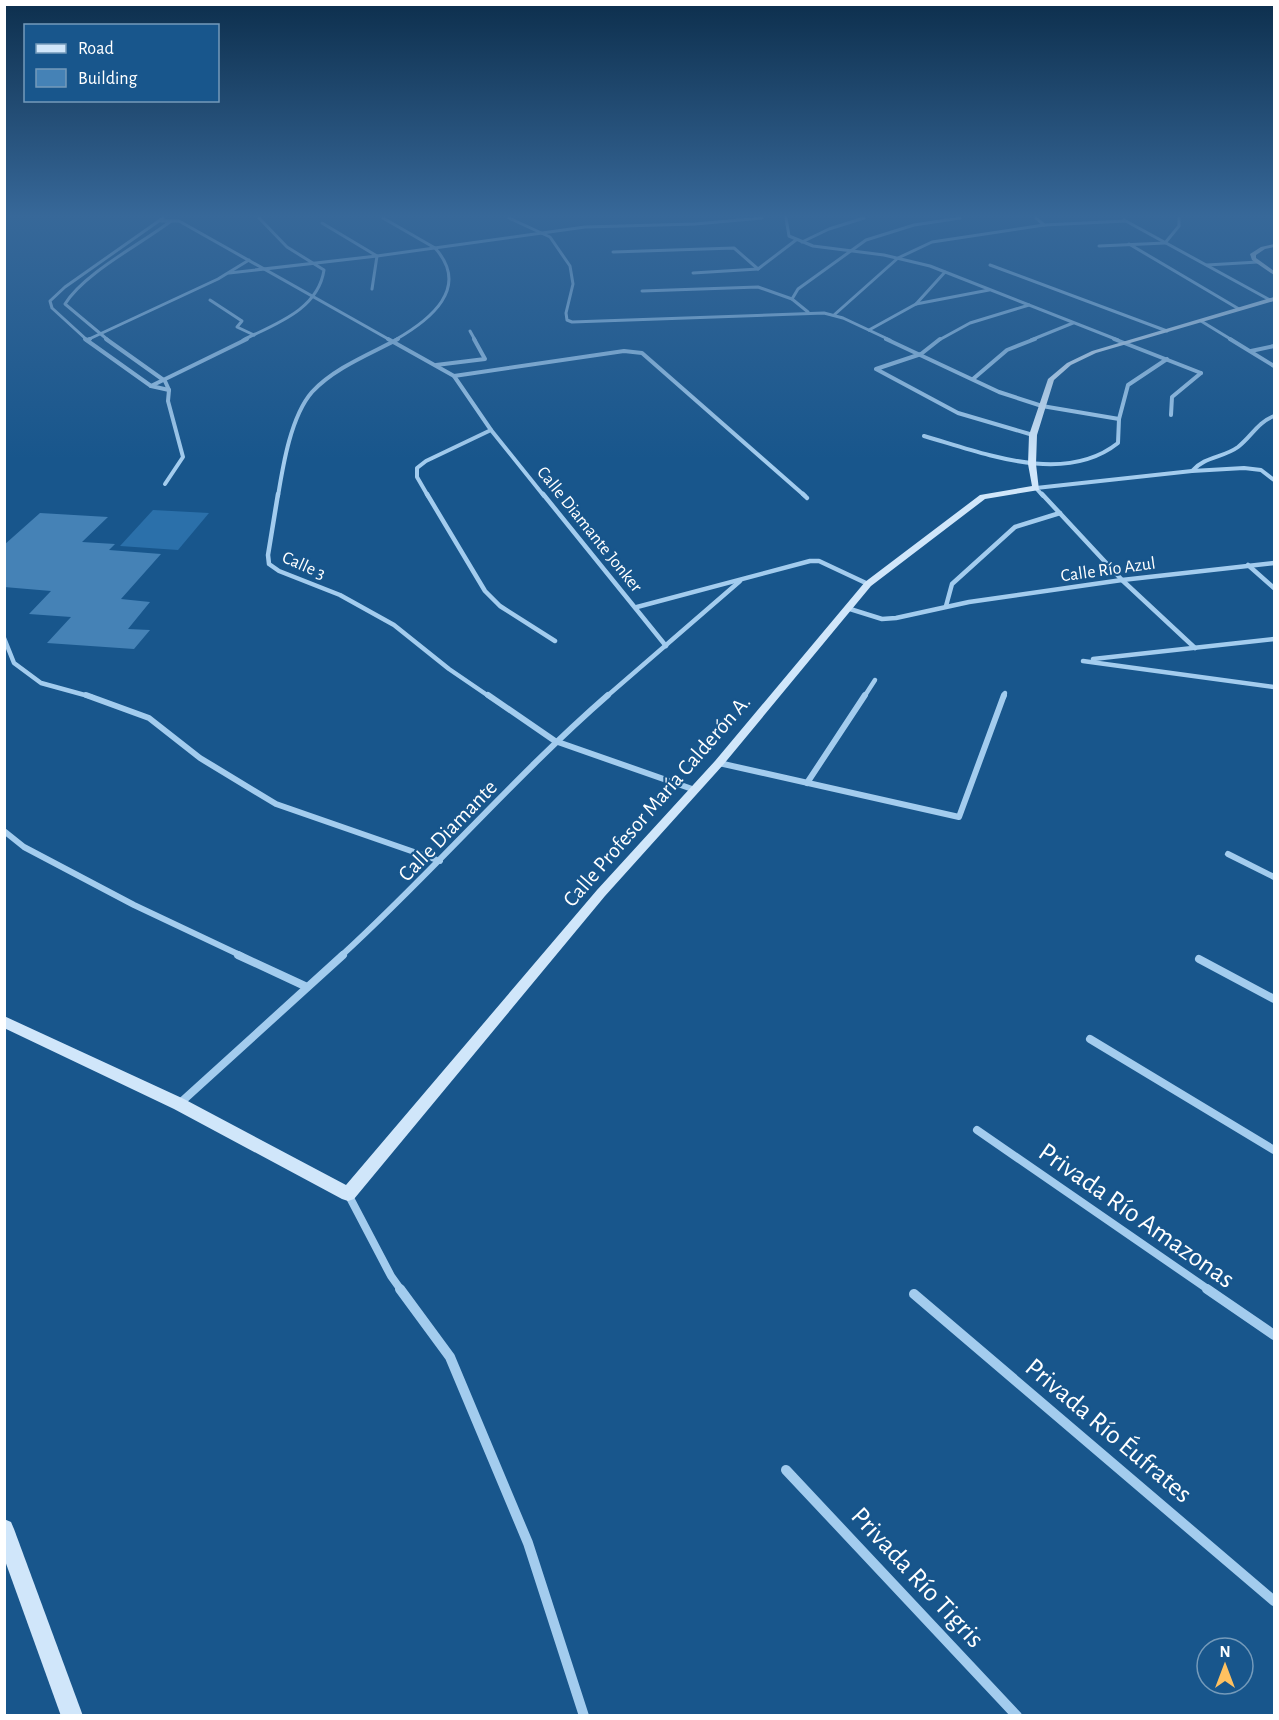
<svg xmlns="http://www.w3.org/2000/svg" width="1279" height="1720" viewBox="0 0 1279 1720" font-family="'Alegreya Sans',sans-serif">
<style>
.green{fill:#2b70aa}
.building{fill:#4582b6}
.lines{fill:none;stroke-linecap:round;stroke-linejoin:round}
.street-far5{stroke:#a3ccee;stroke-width:3}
.street-far4{stroke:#a3ccee;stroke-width:4}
.street-far3{stroke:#a3ccee;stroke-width:4.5}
.street-far2{stroke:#a3ccee;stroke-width:6}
.street-far1{stroke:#a3ccee;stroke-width:8}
.street{stroke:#a3ccee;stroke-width:10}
.secondary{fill:#d0e6fa;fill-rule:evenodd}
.labels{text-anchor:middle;stroke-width:4.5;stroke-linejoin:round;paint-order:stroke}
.far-street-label{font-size:18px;fill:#fff;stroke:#18568c}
.street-label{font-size:22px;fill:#fff;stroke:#18568c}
.near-street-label{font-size:27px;fill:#fff;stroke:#18568c}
</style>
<rect width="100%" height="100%" fill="#18568c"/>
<!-- green -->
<path class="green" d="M153,510l56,3 -31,37 -58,-4z"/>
<!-- building -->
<path class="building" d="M40,513l68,4 -26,25 33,2 -6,6 52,4 -40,45 29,3 -22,27 22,1 -16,19 -87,-6 24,-26 -42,-3 22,-23 -47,-4v-42z"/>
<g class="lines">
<!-- street-far5 -->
<g class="street-far5">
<path d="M383,218l52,30c36,40 -5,72 -40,92"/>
<path d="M509,218l41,19 20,29 3,18 -7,29 1,7 5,2 252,-9 19,5 47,22"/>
<path d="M786,218l3,18 24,10 71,9 46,11 188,74"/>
<path d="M1036,218l8,7"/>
<path d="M1124,220l146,80"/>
<path d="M161,221h18l211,119"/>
<path d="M322,223l55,33 -5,33"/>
<path d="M802,242l27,-13 35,-11"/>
<path d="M1129,244l110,65"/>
<path d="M1099,246l66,-3 14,-17v-8"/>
<path d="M613,252l121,-4 24,21"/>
<path d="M990,265l177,66"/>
<path d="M1207,265l51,-3"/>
<path d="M229,273l148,-17 208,-29 110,-3 67,-6"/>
<path d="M693,273l65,-4 38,-29"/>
<path d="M642,291l116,-4 34,12 16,13"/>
<path d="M792,299l6,-10 68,-49 48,-15 46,-7"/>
<path d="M210,300l32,21 -5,6 17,8"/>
<path d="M916,304l29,-32"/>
<path d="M834,315l64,-57 34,-16 112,-17 81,-4"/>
<path d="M1201,321l31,19"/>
<path d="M869,330l47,-26 73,-14"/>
<path d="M470,331l5,9"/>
<path d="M87,340l-35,-32 -2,-7 15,-14 98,-69"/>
<path d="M87,340l131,-61 31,-19"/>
<path d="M108,340l-43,-36c19,-31 76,-60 106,-83"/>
<path d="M243,340c32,-16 75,-30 81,-70l-37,-23 -28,-29"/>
<path d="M939,340l31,-17 59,-18"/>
<path d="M1031,340l42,-17"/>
</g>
<!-- street-far4 -->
<g class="street-far4">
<path d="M85,339l66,47 18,4"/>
<path d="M106,339l59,42 4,9 -1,11 15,56 -18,27"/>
<path d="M388,339l66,37 37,54 53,66"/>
<path d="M886,339l113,53 43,14 77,13"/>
<path d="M940,339l-19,15 -45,15 82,44 75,22"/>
<path d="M1114,339l87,34"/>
<path d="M1230,339l44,27"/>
<path d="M87,340l3,-1"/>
<path d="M1251,351l23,-5"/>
<path d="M436,365l49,-6 -11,-20"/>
<path d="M454,376l170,-25 18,2 163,143"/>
<path d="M973,379l34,-29 28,-11"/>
<path d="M151,386l96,-47"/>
<path d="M1171,415l1,-18 29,-24"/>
<path d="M924,436c59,17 140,50 194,7l1,-24 9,-34 39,-26"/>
<path d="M1192,471c13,-15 31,-13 46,-24 13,-10 20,-25 36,-31"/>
<path d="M1036,488l156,-17 52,-3 17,2 13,10"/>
<path d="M1036,488l7,8"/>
<path d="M278,496c5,-31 13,-80 34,-104 22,-24 58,-38 86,-53"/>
<path d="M428,496l-11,-19v-9l9,-7 65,-31"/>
</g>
<!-- street-far3 -->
<g class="street-far3">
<path d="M278,494l-10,61 1,9 10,7 61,24 54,30 55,44 41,28"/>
<path d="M427,494l58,97 15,15 55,35"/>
<path d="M543,494l123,152"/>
<path d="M803,494l4,4"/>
<path d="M1042,494l80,86 73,68"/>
<path d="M1248,565l26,23"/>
<path d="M946,606l6,-22 63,-57 45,-14"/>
<path d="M637,607l173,-46h9l49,23"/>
<path d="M850,609l32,10 14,-1 73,-16 153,-22 152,-17"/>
<path d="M4,638l10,25 27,20 51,14"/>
<path d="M1093,659l181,-20"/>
<path d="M1083,661l191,26"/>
<path d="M606,697l134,-116"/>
<path d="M864,697l11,-17"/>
<path d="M1004,697l1,-4"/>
</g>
<!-- street-far2 -->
<g class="street-far2">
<path d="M86,695l63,23 51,40 76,46 164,57"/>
<path d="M488,695l67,46 140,49"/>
<path d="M719,763l240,54 45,-122"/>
<path d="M807,783l58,-88"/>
<path d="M4,831l20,16 110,58 108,51"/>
<path d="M1228,854l46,23"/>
<path d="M341,956c92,-84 173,-179 267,-261"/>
</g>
<!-- street-far1 -->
<g class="street-far1">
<path d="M238,955l69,32"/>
<path d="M1199,959l75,40"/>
<path d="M1090,1039l184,111"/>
<path d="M179,1104l164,-149"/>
<path d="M977,1130l232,160"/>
<path d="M348,1194l43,82 10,14"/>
</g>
<!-- street -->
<g class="street">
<path d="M400,1289l50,68 78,186 56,173"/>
<path d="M1207,1289l67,46"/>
<path d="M914,1294l360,307"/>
<path d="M786,1470l231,246"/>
</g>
<!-- secondary -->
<g class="secondary">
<path d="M1274,244v3l-9,2 -9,6v3l18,13v4l-22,-15 -2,-6 11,-7z"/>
<path d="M1274,297v4l-178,52 -25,12 -17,15 -17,55 -1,29 3,26 -54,9 -114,87 -148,179 -118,131 -251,303 -6,2 -6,-2 -168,-90 -170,-81v-12l180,83 162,86 251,-295 118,-129 150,-179 115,-87 52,-9 -4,-22 1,-29 19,-56 19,-16 25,-12z"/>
<path d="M4,1519l7,3 3,7 69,187h-22l-57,-158z"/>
</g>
</g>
<!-- sky -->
<linearGradient id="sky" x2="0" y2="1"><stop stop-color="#0d2f4d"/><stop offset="0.47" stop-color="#376899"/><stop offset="1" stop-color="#376899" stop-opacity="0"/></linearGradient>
<rect width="1279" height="459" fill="url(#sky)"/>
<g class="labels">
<!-- far-street labels -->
<g class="far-street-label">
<text transform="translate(590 529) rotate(51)" y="6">Calle Diamante Jonker</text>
<text transform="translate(304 565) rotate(24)" y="6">Calle 3</text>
<text transform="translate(1108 569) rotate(-8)" y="6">Calle Río Azul</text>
</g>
<!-- street labels -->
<g class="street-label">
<text transform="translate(656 800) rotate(-49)" y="8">Calle Profesor María Calderón A.</text>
<text transform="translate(447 830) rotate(-46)" y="8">Calle Diamante</text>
</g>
<!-- near-street labels -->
<g class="near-street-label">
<text transform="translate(1137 1215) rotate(35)" y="9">Privada Río Amazonas</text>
<text transform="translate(1109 1430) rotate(40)" y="9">Privada Río Éufrates</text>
<text transform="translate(918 1577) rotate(47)" y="9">Privada Río Tigris</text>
</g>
</g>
<!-- border -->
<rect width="1279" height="1720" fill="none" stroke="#ffffff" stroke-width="12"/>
<!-- legend -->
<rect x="24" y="24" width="195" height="78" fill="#18568c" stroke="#749aba" stroke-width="1.5"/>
<rect x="36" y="44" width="30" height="9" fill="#d0e6fa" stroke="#749aba" stroke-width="1.5"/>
<text x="78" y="54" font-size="18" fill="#ffffff">Road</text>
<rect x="36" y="69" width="30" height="18" fill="#4582b6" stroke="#749aba" stroke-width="1.5"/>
<text x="78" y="84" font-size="18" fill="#ffffff">Building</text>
<!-- north arrow -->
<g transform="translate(1225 1666)"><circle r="28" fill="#18568c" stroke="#749aba" stroke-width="1.5"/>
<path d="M0-4.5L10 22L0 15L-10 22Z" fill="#ffc160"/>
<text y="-9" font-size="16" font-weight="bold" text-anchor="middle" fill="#ffffff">N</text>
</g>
</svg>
